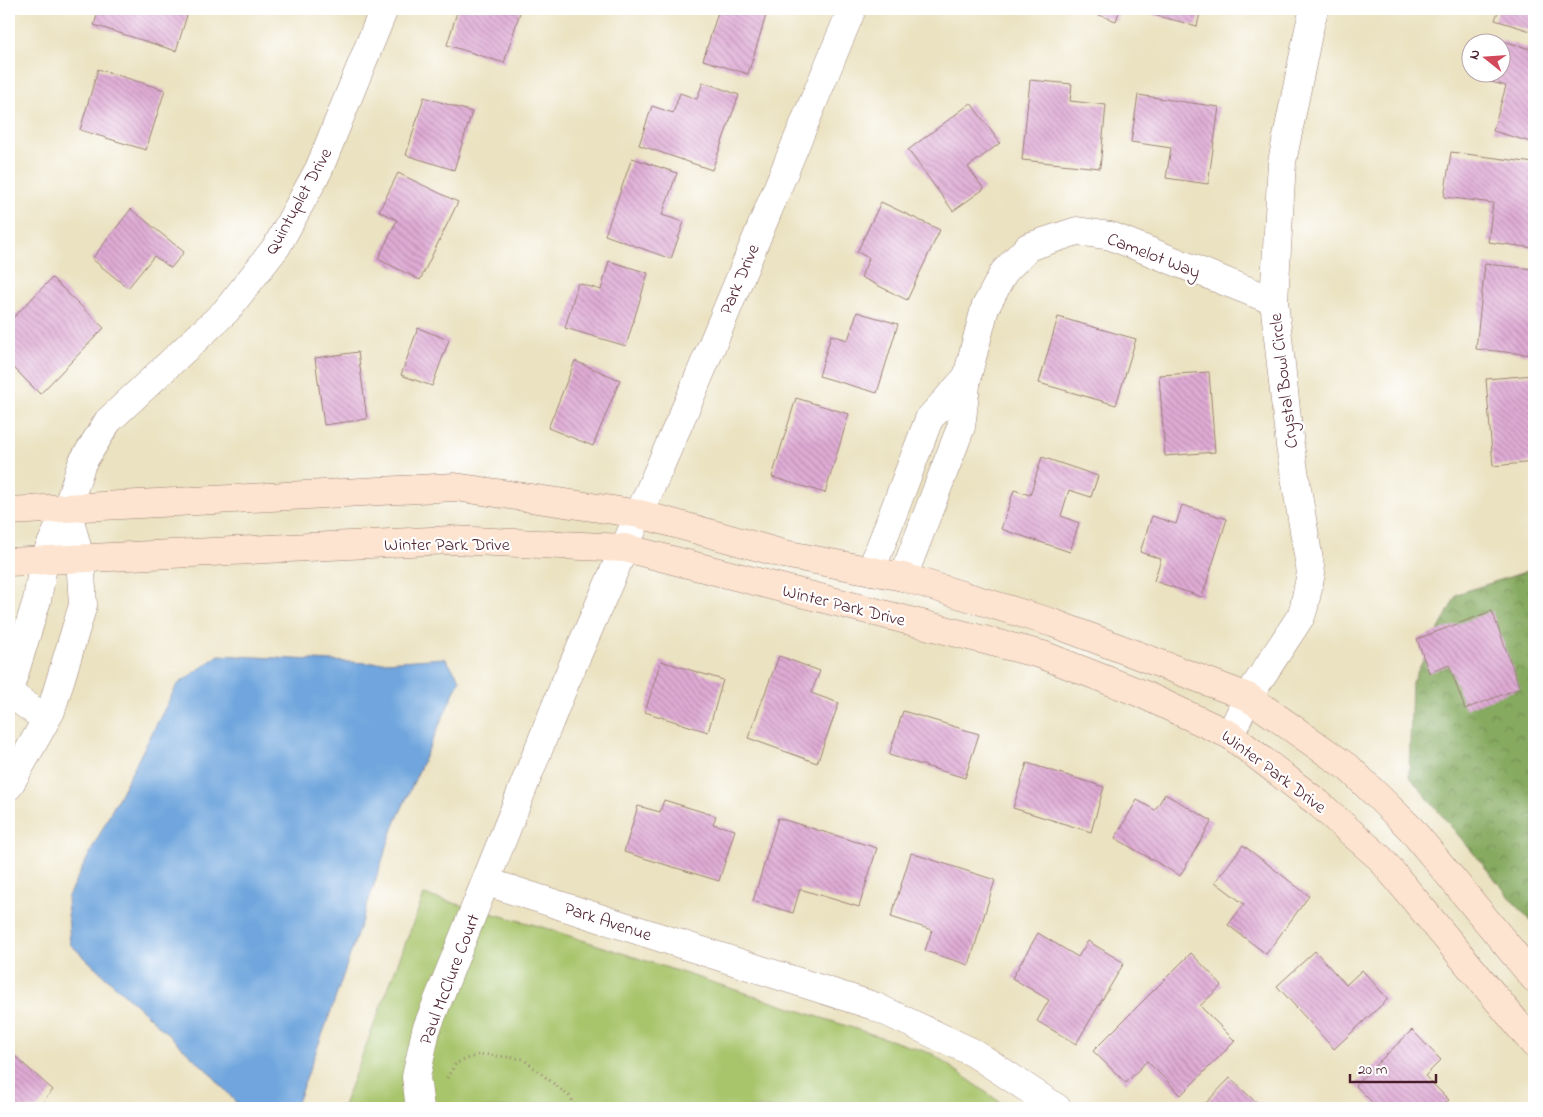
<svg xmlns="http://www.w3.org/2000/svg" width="1543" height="1117" viewBox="0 0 1543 1117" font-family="'Indie Flower',sans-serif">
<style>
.green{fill:#a8c56c;stroke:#79724c}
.forest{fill:url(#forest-crowns);stroke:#686446}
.water{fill:#6fa6dd;stroke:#5c6284}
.building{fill:url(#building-back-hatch)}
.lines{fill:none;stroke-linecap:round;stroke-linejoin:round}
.street-casing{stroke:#9a8076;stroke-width:29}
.secondary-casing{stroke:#9a8076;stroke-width:29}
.path{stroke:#9a8076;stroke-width:3;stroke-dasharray:1 4;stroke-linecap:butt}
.street{stroke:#fff;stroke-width:28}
.secondary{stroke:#fde4d0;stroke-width:28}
.labels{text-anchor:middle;stroke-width:4.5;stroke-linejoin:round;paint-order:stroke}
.street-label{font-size:18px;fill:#4a1f2b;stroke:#fff}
</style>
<defs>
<pattern id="forest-crowns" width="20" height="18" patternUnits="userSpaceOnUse" patternTransform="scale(1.25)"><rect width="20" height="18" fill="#86aa60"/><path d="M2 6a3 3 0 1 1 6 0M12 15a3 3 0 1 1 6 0" fill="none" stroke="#708a4f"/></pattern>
<pattern id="building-back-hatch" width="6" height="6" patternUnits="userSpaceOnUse" patternTransform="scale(1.25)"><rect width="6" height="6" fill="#dfabd5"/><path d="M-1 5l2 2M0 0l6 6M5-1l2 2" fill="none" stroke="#b78bad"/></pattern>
</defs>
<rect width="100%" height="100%" fill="#fff"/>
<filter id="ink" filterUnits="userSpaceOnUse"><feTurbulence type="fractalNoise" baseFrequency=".02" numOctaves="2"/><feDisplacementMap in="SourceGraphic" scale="10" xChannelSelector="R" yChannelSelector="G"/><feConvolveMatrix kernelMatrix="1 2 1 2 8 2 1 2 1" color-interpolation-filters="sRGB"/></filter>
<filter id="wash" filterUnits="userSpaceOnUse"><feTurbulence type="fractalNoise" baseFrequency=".0096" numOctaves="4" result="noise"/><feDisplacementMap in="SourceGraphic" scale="20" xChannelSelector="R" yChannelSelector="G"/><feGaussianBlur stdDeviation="1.12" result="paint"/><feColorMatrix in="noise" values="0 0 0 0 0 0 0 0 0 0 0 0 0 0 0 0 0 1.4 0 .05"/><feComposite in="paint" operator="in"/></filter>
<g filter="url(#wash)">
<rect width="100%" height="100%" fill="#ebe2c1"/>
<!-- green -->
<path class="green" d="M424,895l115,31 394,128 75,54h-666z"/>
<!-- forest -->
<path class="forest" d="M1534,569v357l-125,-150 3,-94 45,-88z"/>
<!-- water -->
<path class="water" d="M219,655l150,8 76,-5 15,21 -66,147 -64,188 -35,94h-54l-30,-34 -141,-130 -3,-46 48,-94 62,-119z"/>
<g id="blocks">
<!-- building -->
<g class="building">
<path d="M99,9h90l-13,42 -82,-26z"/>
<path d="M458,9h63l-17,54 -57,-18z"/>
<path d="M719,9h49l-20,65 -45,-14z"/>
<path d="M1082,9h38l-4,12z"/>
<path d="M1152,9h49l-4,17 -47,-12z"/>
<path d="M1499,9h35v23l-39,-12z"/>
<path d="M1493,38l41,12v93l-41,-12 13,-45 -25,-7 2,-7h17v-30h-8z"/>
<path d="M98,69l67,21 -19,60 -66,-20z"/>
<path d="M1030,80l42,4 -2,17 36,4 -6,63 -78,-8z"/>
<path d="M703,82l36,13 -27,75 -73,-25 13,-39 21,7 7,-20 17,6z"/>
<path d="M1138,95l81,12 -11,77 -42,-6 5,-30 -40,-6z"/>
<path d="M424,97l48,15 -18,58 -48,-15z"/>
<path d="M971,103l29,40 -32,24 16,22 -31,22 -45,-61z"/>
<path d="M1451,152l83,11v85l-46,-6 5,-39 -49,-6z"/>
<path d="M632,158l45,15 -15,42 22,7 -13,37 -66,-24z"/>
<path d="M398,173l60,29 -38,78 -42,-21 19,-39 -18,-9z"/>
<path d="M881,202l59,28 -33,70 -46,-23 8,-19 -12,-6z"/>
<path d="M131,209l53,43 -13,16 -17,-12 -26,32 -36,-29z"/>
<path d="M609,261l39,12 -22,73 -61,-18 13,-45 23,7z"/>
<path d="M1485,264l49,5v86l-58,-6z"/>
<path d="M52,278l52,50 -64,66 -31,-31v-41z"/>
<path d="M857,312l41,12 -21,69 -58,-17 12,-41 17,5z"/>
<path d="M1058,317l78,22 -20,66 -77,-22z"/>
<path d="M418,328l31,12 -17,46 -31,-11z"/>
<path d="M358,352l9,67 -43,6 -9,-67z"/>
<path d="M575,361l45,19 -27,66 -45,-18z"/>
<path d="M1209,372l6,80 -50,4 -6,-81z"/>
<path d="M1534,375v87l-41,4 -7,-87z"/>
<path d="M796,398l53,16 -24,79 -53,-16z"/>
<path d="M1042,457l56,19 -7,21 -22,-7 -8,26 18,7 -9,29 -69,-23 13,-39 16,5z"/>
<path d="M1182,505l45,14 -25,78 -48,-16 7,-22 -21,-7 12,-36 24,8z"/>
<path d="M1492,611l28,77 -55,21 -16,-44 -20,8 -12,-34z"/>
<path d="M779,656l41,15 -9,22 28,10 -22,60 -69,-25z"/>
<path d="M661,661l62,19 -15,52 -63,-20z"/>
<path d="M903,711l76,23 -14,44 -76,-23z"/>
<path d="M1027,763l77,24 -13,45 -78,-24z"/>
<path d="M1165,794l47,27 -32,55 -65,-38 22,-38 18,10z"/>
<path d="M664,800l52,16 -3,8 22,6 -16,51 -95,-29 14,-46 22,6z"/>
<path d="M778,818l99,30 -18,59 -59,-18 -7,24 -40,-12z"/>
<path d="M1243,845l66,51 -43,58 -38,-29 16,-21 -29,-22z"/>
<path d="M911,853l84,27 -26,85 -44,-14 7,-21 -41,-13z"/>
<path d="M1038,933l40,24 10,-16 36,22 -48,81 -39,-23 12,-21 -37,-22z"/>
<path d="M1315,951l31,34 16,-15 26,29 -54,50 -57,-63z"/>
<path d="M1191,953l31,32 -22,21 35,35 -54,54 -34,-34 -21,22 -33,-32z"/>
<path d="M1412,1030l29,30 -16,16 24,24 -9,8h-62l-23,-23z"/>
<path d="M9,1051l44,39 -16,18h-28z"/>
<path d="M1230,1078l32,30h-61z"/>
</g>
</g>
</g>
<g filter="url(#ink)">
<use href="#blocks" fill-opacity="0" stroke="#9a8076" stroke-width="1"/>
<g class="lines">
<!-- street casing -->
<g class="street-casing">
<g id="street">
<path d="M871,571l58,-152 38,-42"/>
<path d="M903,577l58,-150 6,-50 18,-69 19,-36 24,-25 49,-16 34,5 163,65"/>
<path d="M9,691l28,-91 7,-40 23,-51 15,-46 26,-42 118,-110 51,-65 42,-77 65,-160"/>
<path d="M9,693l37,26"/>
<path d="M1230,735l18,-38 53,-81 3,-9 7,-34 -21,-127 -16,-145 8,-139 27,-133 5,-20"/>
<path d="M9,786l42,-75 32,-106 -3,-47 -13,-49"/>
<path d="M487,882l387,124 100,47 83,55"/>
<path d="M420,1108l-4,-31 10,-47 139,-347 125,-285 162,-389"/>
</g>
</g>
<!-- secondary casing -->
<g class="secondary-casing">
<g id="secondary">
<path d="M9,511l446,-24 185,27 144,40 119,23 150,46 195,74 102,72 61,60 123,149"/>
<path d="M9,562l442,-22 174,8 418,107 97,38 90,42 88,68 62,55 154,186"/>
</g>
</g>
<!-- path -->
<path class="path" d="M447,1078l9,-15 25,-9 42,5 46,37 9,12"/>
<!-- street -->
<use href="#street" class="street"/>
<!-- secondary -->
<use href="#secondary" class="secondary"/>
</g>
</g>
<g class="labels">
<!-- street labels -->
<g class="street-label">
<text transform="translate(298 201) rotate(-61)" y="6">Quintuplet Drive</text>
<text transform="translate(1154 255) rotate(21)" y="6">Camelot Way</text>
<text transform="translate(739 279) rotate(-67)" y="6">Park Drive</text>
<text transform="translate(1283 381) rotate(-97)" y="6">Crystal Bowl Circle</text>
<text x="447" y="550">Winter Park Drive</text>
<text transform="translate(844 605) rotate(14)" y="6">Winter Park Drive</text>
<text transform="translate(1274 771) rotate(37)" y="6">Winter Park Drive</text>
<text transform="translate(608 921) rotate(18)" y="6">Park Avenue</text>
<text transform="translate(449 979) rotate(-69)" y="6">Paul McClure Court</text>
</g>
</g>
<!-- margin -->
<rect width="1543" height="1117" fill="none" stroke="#fff" stroke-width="30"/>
<!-- north arrow -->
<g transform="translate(1486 58) rotate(287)"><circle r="24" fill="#ffffff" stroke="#b7a5aa"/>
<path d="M0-4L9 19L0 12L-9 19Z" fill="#d1495b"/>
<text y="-8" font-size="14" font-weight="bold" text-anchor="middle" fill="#4a1f2b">N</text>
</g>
<!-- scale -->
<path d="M1350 1074v8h86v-8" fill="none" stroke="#4a1f2b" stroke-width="2.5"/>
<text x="1358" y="1074" font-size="15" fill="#4a1f2b" stroke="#ffffff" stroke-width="4" paint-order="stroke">20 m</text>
</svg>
